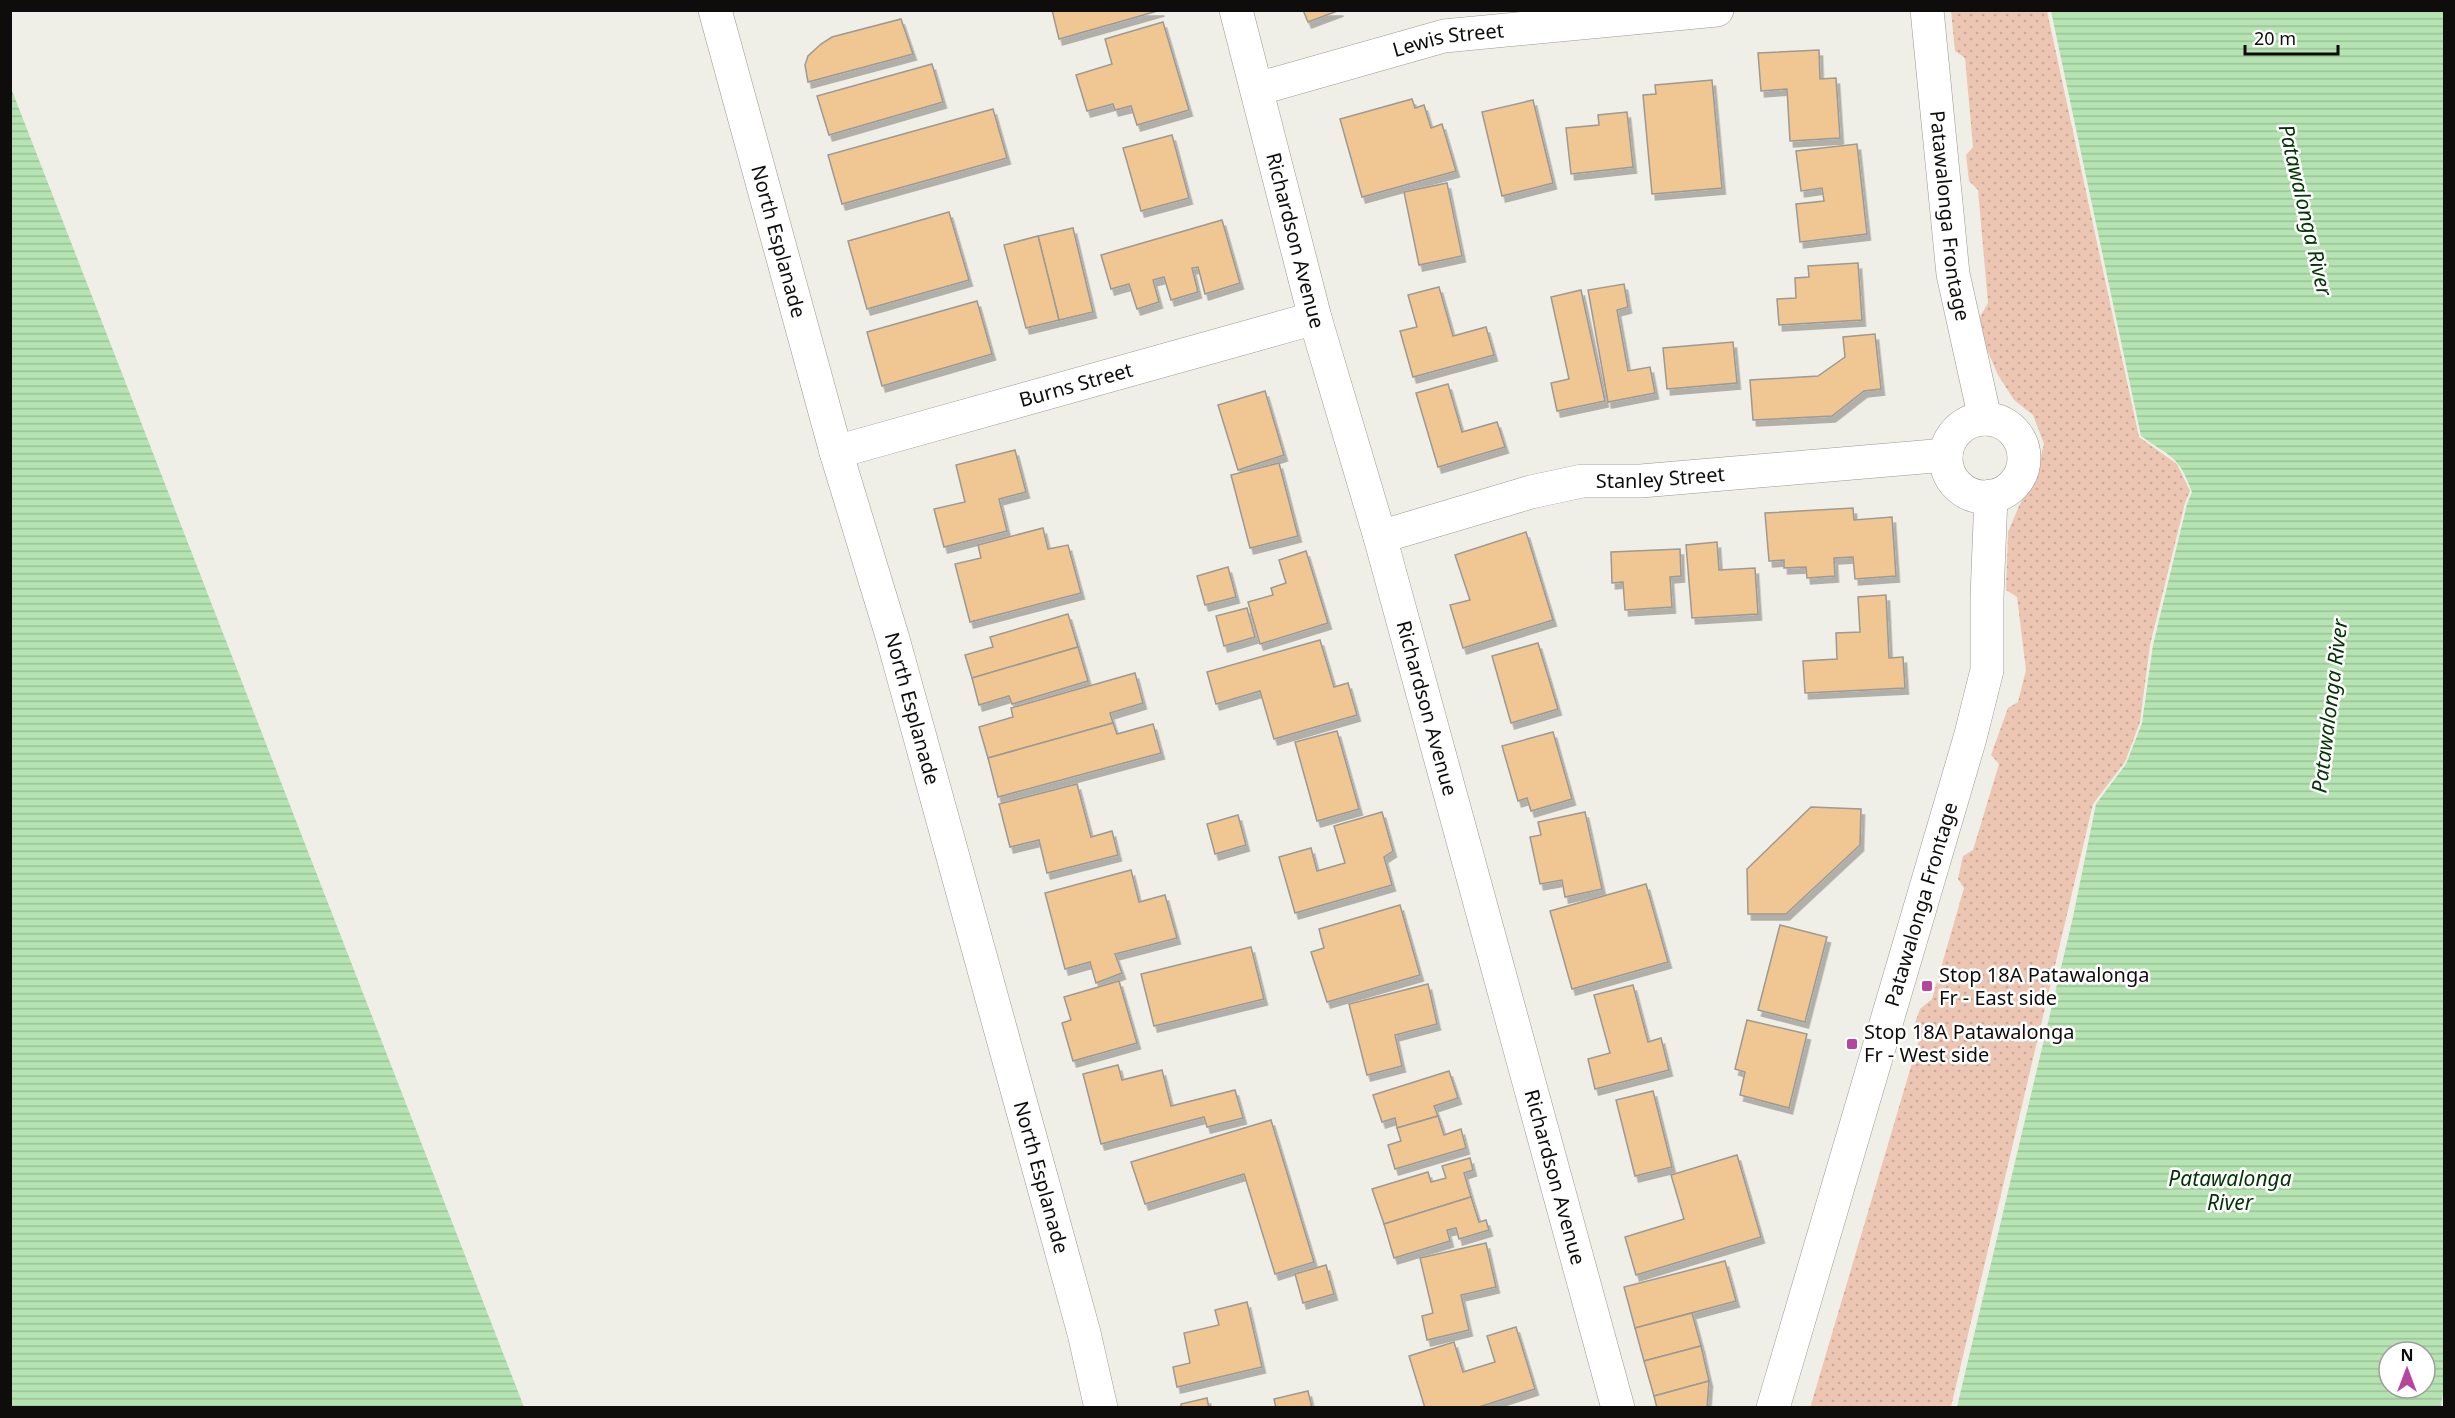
<svg xmlns="http://www.w3.org/2000/svg" width="2455" height="1418" viewBox="0 0 2455 1418" font-family="'Noto Sans',sans-serif">
<style>
.park{fill:url(#park-dots)}
.water{fill:url(#water-rules);fill-rule:evenodd}
.building{fill:#f0c693;stroke:#9d9993;stroke-width:1.5;filter:url(#shadow)}
.lines{fill:none;stroke-linecap:round;stroke-linejoin:round}
.minor-casing{stroke:#9a9892;stroke-width:34}
.minor{stroke:#fff;stroke-width:33}
.poi-dot{fill:#b745a0;stroke:#fff;stroke-width:2}
.labels{text-anchor:middle;stroke-width:5;stroke-linejoin:round;paint-order:stroke}
.street-label{font-size:20px;fill:#0e0d0b;stroke:#fff}
.poi-label{font-size:20px;fill:#0e0d0b;stroke:#fff;text-anchor:start}
.water-label{font-size:21px;font-style:italic;fill:#033405;stroke:#fff}
</style>
<defs>
<pattern id="park-dots" width="8" height="8" patternUnits="userSpaceOnUse" patternTransform="scale(1.5)"><rect width="8" height="8" fill="#ecc6b3"/><path d="M2 2h.1M6 6h.1" fill="none" stroke="#c9a999" stroke-width="1.8" stroke-linecap="round"/></pattern>
<pattern id="water-rules" width="6" height="5" patternUnits="userSpaceOnUse" patternTransform="scale(1.5)"><rect width="6" height="5" fill="#b5e3b2"/><path d="M0 2.5h6" fill="none" stroke="#9ac298"/></pattern>
<filter id="shadow"><feDropShadow dx="3.5" dy="6" stdDeviation="0" flood-color="#0004"/></filter>
</defs>
<rect width="100%" height="100%" fill="#f0efe7"/>
<!-- park -->
<path class="park" d="M1951,11h96l92,426 38,27 13,27 -5,12 -35,142 -10,77 -15,40 -32,42 -142,603 -141,1 110,-372 -6,-10 6,-17 12,-10 32,-111 -6,-9 5,-23 10,-6 26,-86 -8,-9 17,-47 10,-6 8,-32 -9,-73 -11,-7 2,-58 11,-26 17,-31 8,-31 -11,-29 -19,-15 -16,-25 -15,-35 -3,-23 8,-14 -10,-113 -9,-9 -3,-26 7,-8 -8,-89 -10,-7z"/>
<!-- water -->
<g class="water">
<path d="M2051,11h393v1375l-3,21h-484l116,-490 23,-113 30,-40 16,-41 11,-78 34,-141 5,-12c-14,-38 -21,-34 -51,-56zM2389,1352h36v36h-36z"/>
<path d="M10,88h1l513,1319h-513z"/>
</g>
<!-- building -->
<g class="building">
<path d="M1052,10h109l-102,29z"/>
<path d="M1303,10h37l-32,12z"/>
<path d="M901,19l12,35 -105,28 -3,-17 3,-9 13,-12 11,-7z"/>
<path d="M1163,22l26,88 -52,15 -6,-19 -16,4 -2,-6 -26,7 -11,-36 36,-11 -7,-25z"/>
<path d="M1819,50l1,29 16,-1 4,60 -50,3 -3,-52 -26,2 -3,-38z"/>
<path d="M932,64l11,38 -114,33 -12,-39z"/>
<path d="M1712,80l10,108 -70,6 -9,-99 13,-1 -1,-9z"/>
<path d="M1412,99l3,9 9,-3 7,23 11,-4 14,47 -94,26 -22,-78z"/>
<path d="M1533,100l20,83 -51,13 -20,-84z"/>
<path d="M993,109l14,49 -165,46 -14,-49z"/>
<path d="M1627,112l6,55 -62,7 -5,-46 33,-3 -1,-10z"/>
<path d="M1172,135l17,63 -48,13 -18,-63z"/>
<path d="M1857,144l10,90 -67,8 -4,-38 28,-3 -2,-13 -21,3 -5,-40z"/>
<path d="M1447,183l15,73 -43,9 -15,-73z"/>
<path d="M949,212l20,68 -102,29 -19,-68z"/>
<path d="M1222,220l18,63 -35,11 -7,-27 -6,1 6,24 -27,8 -7,-23 -11,3 6,22 -22,7 -8,-25 -18,5 -10,-34z"/>
<path d="M1073,228l20,84 -34,8 -21,-84z"/>
<path d="M1038,236l21,84 -33,8 -22,-83z"/>
<path d="M1858,263l4,57 -83,5 -2,-26 19,-1 -1,-20 14,-1 -1,-11z"/>
<path d="M1624,284l4,23 -11,3 11,61 22,-4 5,26 -47,9 -20,-112z"/>
<path d="M1439,287l14,49 33,-9 8,28 -81,22 -13,-46 17,-4 -9,-32z"/>
<path d="M1581,290l24,111 -48,10 -6,-28 18,-4 -18,-82z"/>
<path d="M977,301l15,53 -110,32 -15,-54z"/>
<path d="M1875,334l6,55 -17,2 -32,25 -79,4 -3,-40 68,-4 27,-19 -2,-20z"/>
<path d="M1733,342l4,41 -70,6 -4,-41z"/>
<path d="M1448,384l14,48 35,-10 8,25 -67,20 -22,-74z"/>
<path d="M1265,391l19,64 -46,15 -20,-65z"/>
<path d="M1015,450l11,42 -27,7 8,32 -63,16 -10,-38 31,-7 -9,-37z"/>
<path d="M1279,463l19,73 -48,12 -19,-73z"/>
<path d="M1853,508l1,12 38,-3 4,59 -41,3 -2,-22 -19,1 1,18 -28,2 -1,-11 -22,1v-8l-15,1 -4,-48z"/>
<path d="M1043,528l5,21 20,-4 13,48 -111,29 -15,-58 26,-6 -3,-13z"/>
<path d="M1526,532l27,88 -90,28 -13,-43 20,-5 -15,-45z"/>
<path d="M1717,542l2,28 36,-2 3,46 -66,4 -6,-73z"/>
<path d="M1680,549l1,27 -11,1 2,30 -47,3 -2,-28 -11,1 -1,-31z"/>
<path d="M1306,551l22,72 -68,21 -12,-42 25,-7 -2,-7 15,-5 -7,-23z"/>
<path d="M1228,567l8,30 -31,8 -8,-29z"/>
<path d="M1886,595l3,63 14,-1 2,31 -100,5 -2,-32 34,-2 -1,-26 24,-1 -2,-35z"/>
<path d="M1247,608l8,29 -31,9 -8,-30z"/>
<path d="M1068,614l10,33 -106,31 -7,-23 28,-8 -3,-10z"/>
<path d="M1320,640l14,47 14,-4 9,32 -83,24 -14,-48 -44,13 -9,-32z"/>
<path d="M1538,643l20,66 -47,14 -19,-67z"/>
<path d="M1078,647l10,34 -76,23 -3,-8 -30,9 -7,-27z"/>
<path d="M1135,673l8,30 -33,10 3,10 -125,35 -9,-31 34,-10 -2,-9z"/>
<path d="M1113,723l4,11 36,-10 8,29 -163,44 -10,-39z"/>
<path d="M1337,731l22,78 -42,12 -22,-79z"/>
<path d="M1553,732l19,67 -41,12 -4,-13 -9,3 -16,-55z"/>
<path d="M1077,784l14,53 21,-6 6,24 -71,18 -8,-33 -29,7 -11,-43z"/>
<path d="M1811,807l50,2 -1,36 -74,69h-38l-1,-45z"/>
<path d="M1382,812l11,39 -9,6 8,28 -97,28 -16,-56 32,-9 6,23 28,-8 -11,-37z"/>
<path d="M1585,812l17,77 -37,8 -3,-17 -22,4 -10,-47 11,-2 -3,-13z"/>
<path d="M1238,815l8,30 -31,9 -8,-30z"/>
<path d="M1131,870l8,32 26,-7 12,43 -62,16 7,19 -26,10 -6,-21 -25,7 -20,-76z"/>
<path d="M1646,884l22,78 -96,27 -22,-78z"/>
<path d="M1400,905l20,70 -93,27 -16,-50 13,-4 -5,-19z"/>
<path d="M1780,925l47,12 -22,85 -47,-12z"/>
<path d="M1251,947l13,52 -110,27 -13,-52z"/>
<path d="M1119,981l18,62 -64,18 -11,-38 9,-3 -7,-23z"/>
<path d="M1428,984l9,40 -42,11 7,31 -35,9 -18,-71z"/>
<path d="M1633,985l15,57 13,-4 8,32 -74,19 -7,-30 22,-6 -16,-58z"/>
<path d="M1747,1020l60,14 -18,74 -49,-13 5,-23 -10,-3z"/>
<path d="M1118,1065l4,15 40,-10 9,36 64,-16 8,28 -36,9 -3,-10 -103,27 -18,-70z"/>
<path d="M1449,1071l9,27 -24,8 4,10 -41,12 -2,-10 -13,4 -9,-27z"/>
<path d="M1653,1091l19,76 -37,9 -19,-76z"/>
<path d="M1438,1116l6,19 17,-6 5,19 -71,21 -7,-24 13,-4 -4,-13z"/>
<path d="M1271,1120l43,142 -39,12 -31,-100 -99,30 -14,-42z"/>
<path d="M1737,1155l24,82 -125,38 -11,-38 59,-18 -13,-44z"/>
<path d="M1470,1158l3,12 -9,3 7,24 -87,27 -12,-35 56,-17 3,10 15,-4 -4,-12z"/>
<path d="M1471,1197l8,25 7,-2 3,10 -30,9 -3,-11 -9,2 3,11 -56,17 -10,-34z"/>
<path d="M1486,1243l10,44 -35,8 8,35 -42,10 -5,-24 11,-3 -13,-55z"/>
<path d="M1725,1261l11,40 -101,27 -11,-41z"/>
<path d="M1326,1265l8,29 -31,9 -8,-29z"/>
<path d="M1247,1302l15,65 -85,20 -4,-20 17,-4 -6,-30 35,-8 -4,-15z"/>
<path d="M1692,1313l9,33 -57,15 -9,-33z"/>
<path d="M1516,1327l19,62 -59,19h-51l-16,-52 45,-14 9,30 32,-10 -8,-26z"/>
<path d="M1701,1346l8,35 -55,15 -10,-35z"/>
<path d="M1709,1381l-2,27h-50l-3,-12z"/>
<path d="M1308,1391l4,17h-36l-2,-9z"/>
<path d="M1207,1398l2,10h-28v-4z"/>
</g>
<g class="lines">
<!-- minor casing -->
<g class="minor-casing">
<g id="minor">
<path id="s1" d="M715,10l121,442 57,187 191,694 17,75"/>
<path id="s2" d="M1236,10l79,308 65,219 238,871"/>
<path id="s3" d="M1927,10l26,264 32,145"/>
<path id="s4" d="M1257,89l187,-53 273,-26"/>
<circle cx="1985" cy="458" r="39"/>
<path id="s5" d="M836,452l479,-134"/>
<path id="s6" d="M1380,537l151,-45 51,-11h59l305,-26"/>
<path id="s7" d="M1773,1408l197,-670 17,-68v-73l4,-101"/>
</g>
</g>
<!-- minor -->
<use href="#minor" class="minor"/>
</g>
<!-- markers -->
<g class="poi-dot">
<rect x="1921" y="980" width="12" height="12" rx="3"/>
<rect x="1846" y="1038" width="12" height="12" rx="3"/>
</g>
<g class="labels">
<!-- street labels -->
<g class="street-label">
<text dy="7" stroke="none"><textPath href="#s4" startOffset="198">Lewis Street</textPath></text>
<text dy="7" stroke="none"><textPath href="#s3" startOffset="207">Patawalonga Frontage</textPath></text>
<text dy="7" stroke="none"><textPath href="#s1" startOffset="240">North Esplanade</textPath></text>
<text dy="7" stroke="none"><textPath href="#s2" startOffset="238">Richardson Avenue</textPath></text>
<text dy="7" stroke="none"><textPath href="#s5" startOffset="249">Burns Street</textPath></text>
<text dy="7" stroke="none"><textPath href="#s6" startOffset="288">Stanley Street</textPath></text>
<text dy="7" stroke="none"><textPath href="#s1" startOffset="726">North Esplanade</textPath></text>
<text dy="7" stroke="none"><textPath href="#s2" startOffset="724">Richardson Avenue</textPath></text>
<text dy="7" stroke="none"><textPath href="#s7" startOffset="525">Patawalonga Frontage</textPath></text>
<text dy="7" stroke="none"><textPath href="#s1" startOffset="1212">North Esplanade</textPath></text>
<text dy="7" stroke="none"><textPath href="#s2" startOffset="1210">Richardson Avenue</textPath></text>
</g>
<!-- poi labels -->
<g class="poi-label">
<text x="1939" y="982">Stop 18A Patawalonga<tspan x="1939" dy="23">Fr - East side</tspan></text>
<text x="1864" y="1039">Stop 18A Patawalonga<tspan x="1864" dy="23">Fr - West side</tspan></text>
</g>
<!-- water labels -->
<g class="water-label">
<text transform="translate(2305 210) rotate(77)" y="7">Patawalonga River</text>
<text transform="translate(2330 706) rotate(-83)" y="7">Patawalonga River</text>
<text x="2230" y="1186">Patawalonga<tspan x="2230" dy="24">River</tspan></text>
</g>
</g>
<!-- border -->
<rect width="2455" height="1418" fill="none" stroke="#0e0d0b" stroke-width="24"/>
<!-- north arrow -->
<g transform="translate(2407 1370)"><circle r="28" fill="#ffffff" stroke="#9f9e9d" stroke-width="1.5"/>
<path d="M0-4.5L10 22L0 15L-10 22Z" fill="#b745a0"/>
<text y="-9" font-size="16" font-weight="bold" text-anchor="middle" fill="#0e0d0b">N</text>
</g>
<!-- scale -->
<path d="M2245 45v9h93v-9" fill="none" stroke="#0e0d0b" stroke-width="3"/>
<text x="2254" y="45" font-size="18" fill="#0e0d0b" stroke="#ffffff" stroke-width="4.5" paint-order="stroke">20 m</text>
</svg>
